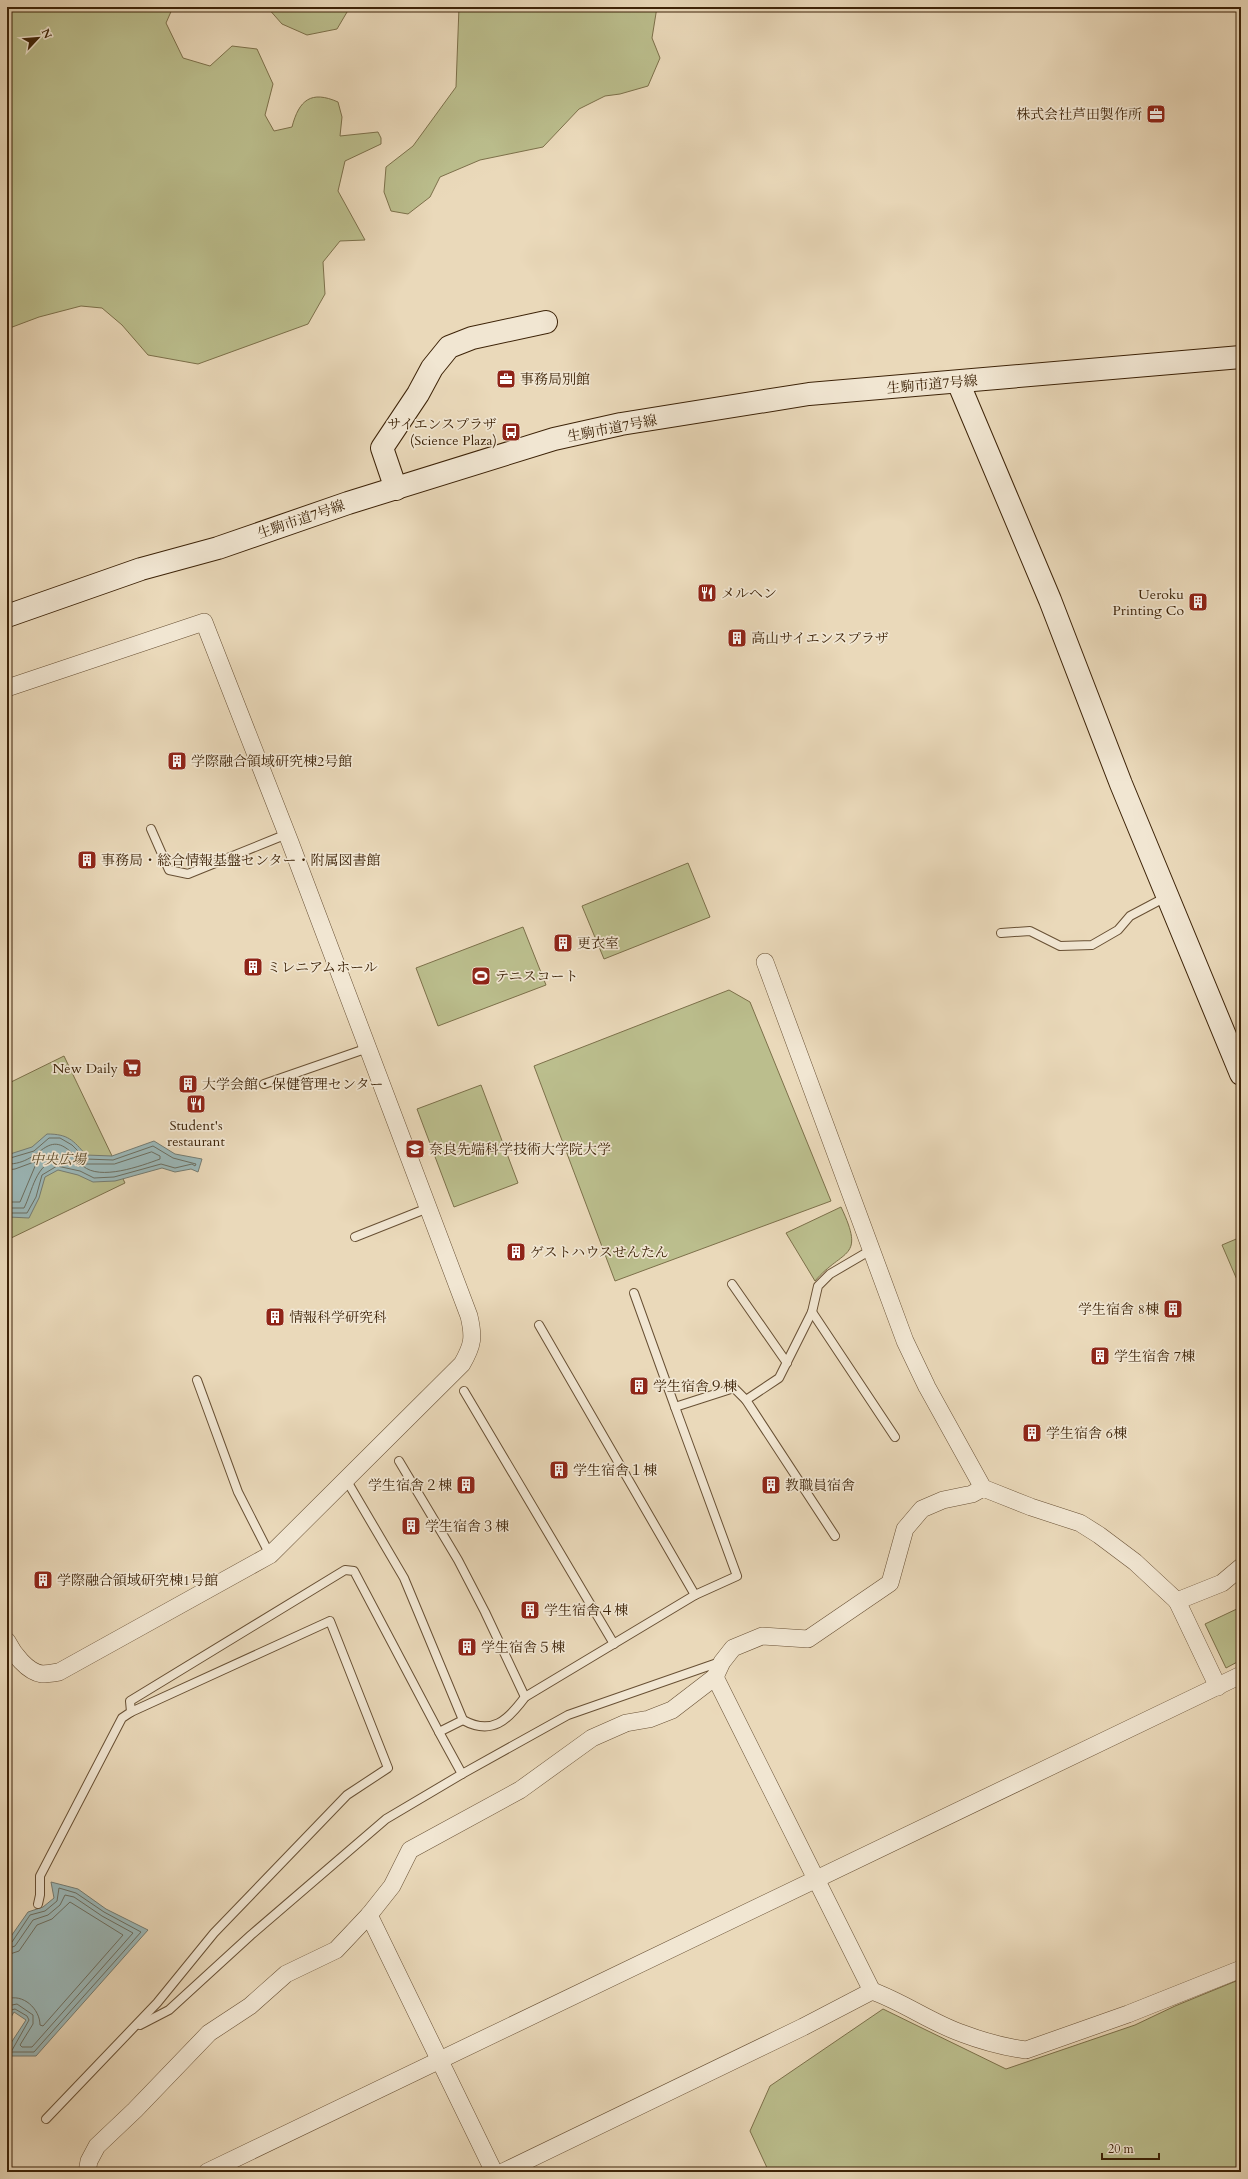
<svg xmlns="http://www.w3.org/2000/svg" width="1248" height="2179" viewBox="0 0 1248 2179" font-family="Cardo,'Noto Serif JP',serif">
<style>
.green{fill:#bbbe8d;stroke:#7c704a}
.water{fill:#9bb8b9;stroke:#757c72}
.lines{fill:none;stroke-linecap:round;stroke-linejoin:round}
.shore{stroke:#6c6e60;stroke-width:1}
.lane-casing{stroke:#685034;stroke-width:10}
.street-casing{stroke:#685034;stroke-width:18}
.secondary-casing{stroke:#3d2308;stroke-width:24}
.lane{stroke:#f1e6d2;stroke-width:8}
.street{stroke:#f1e6d2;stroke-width:17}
.secondary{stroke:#f1e6d2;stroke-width:22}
.labels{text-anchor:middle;stroke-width:3.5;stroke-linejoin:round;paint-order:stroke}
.poi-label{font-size:14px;fill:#3d2308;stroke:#f1e6d2;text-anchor:start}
.street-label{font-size:14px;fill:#3d2308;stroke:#f1e6d2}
.park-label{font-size:14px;font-style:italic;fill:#5c4a29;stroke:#f1e6d2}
</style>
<rect width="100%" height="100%" fill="#ead9ba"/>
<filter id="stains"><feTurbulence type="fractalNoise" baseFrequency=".005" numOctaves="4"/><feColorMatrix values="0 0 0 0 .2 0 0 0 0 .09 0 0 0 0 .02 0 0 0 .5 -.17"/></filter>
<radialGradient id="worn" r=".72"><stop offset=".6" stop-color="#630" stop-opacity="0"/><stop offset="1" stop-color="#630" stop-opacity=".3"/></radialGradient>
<!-- green -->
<g class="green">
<path d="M7,7h166l-7,16 17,35 27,8 22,-20 25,3 16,35 -8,31 9,16 18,-4c7,-27 19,-37 46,-25l4,15 -2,19 38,-4 3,6v6l-36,17 -7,30 27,49 -25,1 -17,21 2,32 -17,30 -110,40 -50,-9 -26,-30 -20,-17 -21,-2 -42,11 -32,12z"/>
<path d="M267,7h83l-13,22 -30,6 -25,-11z"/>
<path d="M459,7h198l-5,31 8,20 -12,28 -28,8 -15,2 -26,13 -36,38 -63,13 -40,17 -10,20 -22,17 -17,-3 -7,-19 2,-25 27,-21 43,-59z"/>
<path d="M688,863l22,54 -106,42 -22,-53z"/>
<path d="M523,927l23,58 -108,41 -22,-58z"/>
<path d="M729,990l21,12 81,199 -216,80 -81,-215z"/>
<path d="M64,1056l61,127 -118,57v-156z"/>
<path d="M481,1085l37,98 -64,24 -37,-98z"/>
<path d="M841,1207c25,53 2,41 -26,74l-29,-48z"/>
<path d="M1241,1237v52l-19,-44z"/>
<path d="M1241,1607v53l-15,8 -21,-44z"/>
<path d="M1241,1979v193h-472l-19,-41 20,-45 113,-77 123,60 129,-44 40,-19z"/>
</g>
<!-- water -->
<g class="water">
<path d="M47,1134c21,0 26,6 39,21l26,1 42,-15 21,13 27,5 -4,13 -7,-3 -16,3 -13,-4 -47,13 -22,1 -15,-7 -20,-5 -13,7 -6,21 -10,20 -20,-1 -2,-2v-60l25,-8z"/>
<path d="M51,1882l27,7 28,20 42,21 -112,126h-29v-7l19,-29 -12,-8 -7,12v-82l21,-30 15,-5 11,-9z"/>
</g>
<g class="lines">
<!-- shore -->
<g class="shore">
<path d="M152,1152l8,4v3c-19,7 -60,22 -77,7l2,-2h29z"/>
<path d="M7,1159l27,-8 15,-13h11l12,7 14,14 27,1 40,-14 20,12 23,6 -1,2 -3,-2 -17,4 -14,-4 -47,13 -20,1 -14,-7 -23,-5 -15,9 -6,22 -9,16h-20"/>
<path d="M7,1164c38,1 39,-45 75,0l-2,2c-7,-2 -15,-5 -22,-5 -22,0 -26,32 -34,47h-17"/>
<path d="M7,1170l8,-1 19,-7 2,2 -16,38h-13"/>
<path d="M7,1944l5,-2 18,-27 15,-4 12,-10 2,-13 17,5 28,19 37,20 -107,120h-23l18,-32 -2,-4 -12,-7 -4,1 -4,6"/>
<path d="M7,1949l8,-3 18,-26 15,-5 12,-10 5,-10 9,2 28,19 31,17 -101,114h-10l-2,-2 13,-21v-9l-16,-11 -10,2"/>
<path d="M7,1955l12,-4 18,-26 15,-6 18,-17 53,33 -80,91 -3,-1c0,-16 -17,-32 -33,-26"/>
</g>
<!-- lane casing -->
<g class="lane-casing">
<g id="lane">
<path d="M151,829l18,41 19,4 99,-40"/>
<path d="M1001,933l29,-2 30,15 32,-1 26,-15 12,-14 36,-19"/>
<path d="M264,1084l104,-36"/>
<path d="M355,1237l73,-29"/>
<path d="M732,1284l55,79"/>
<path d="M634,1293l41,114"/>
<path d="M812,1312l83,125"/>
<path d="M539,1325l156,270"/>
<path d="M197,1380l41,112 32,63"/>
<path d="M464,1391l150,253"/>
<path d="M746,1400l89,136"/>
<path d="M399,1461l59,99 27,52 40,85"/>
<path d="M347,1481l57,97 59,142c29,16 45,0 62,-23l170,-102 42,-19 -62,-169 59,-19 12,12 33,-22 33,-66 6,-26 12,-12 41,-24"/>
<path d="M463,1720l-24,12 23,42 106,-59 152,-53"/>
<path d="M38,1904l2,-9v-19l82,-158 9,-6 -1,-11 215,-131 9,1 85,161"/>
<path d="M140,2025l29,-15 82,-75 135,-116 76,-45"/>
<path d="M46,2119l111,-116 57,-70 133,-138 41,-27 -58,-147 -199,91"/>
</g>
</g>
<!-- street casing -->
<g class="street-casing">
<g id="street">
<path d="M7,688l197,-66 86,220 179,474c5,21 4,29 -7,48l-192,191 -211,117c-6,1 -12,2 -17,2 -15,-2 -29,-21 -35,-33"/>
<path d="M765,962l140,379 22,46 56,101"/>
<path d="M1177,1601l41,86"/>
<path d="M369,1915l125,257"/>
<path d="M872,1991c31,11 58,31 89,42 21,8 43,14 65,17l102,-36 113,-45"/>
<path d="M87,2172l2,-11 8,-15 38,-36 74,-77 41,-27 36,-32 50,-24 33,-35 23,-29 18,-36 110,-60 72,-52 34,-15 23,-4 23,-9 43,-33 7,-15 11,-14 29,-12 46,3 82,-56 15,-54 17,-20 21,-9 29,-6 11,-6 48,19 49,16 19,12 36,27 42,39 45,-18 19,-16"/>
<path d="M207,2172l1034,-497"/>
<path d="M503,2172l300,-145 69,-36 -157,-314"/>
</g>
</g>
<!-- secondary casing -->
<g class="secondary-casing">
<g id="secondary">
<path d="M958,382l92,218 71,184 120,290"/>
<path d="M396,489l-14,-41 36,-54 14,-26 17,-21 23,-9 74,-16"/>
<path d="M7,616l134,-47 77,-21 130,-45 206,-64 67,-15 188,-30 432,-37"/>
</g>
</g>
<!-- lane -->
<use href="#lane" class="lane"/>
<!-- street -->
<use href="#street" class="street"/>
<!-- secondary -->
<use href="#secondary" class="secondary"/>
</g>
<!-- icons -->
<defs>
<g id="office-square" transform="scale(1)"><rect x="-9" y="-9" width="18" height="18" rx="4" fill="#8f2418" stroke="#f1e6d2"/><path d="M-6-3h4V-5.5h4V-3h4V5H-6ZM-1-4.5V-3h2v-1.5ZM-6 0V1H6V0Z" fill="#fff"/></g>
<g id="bus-square" transform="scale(1)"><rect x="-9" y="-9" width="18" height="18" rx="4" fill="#8f2418" stroke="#f1e6d2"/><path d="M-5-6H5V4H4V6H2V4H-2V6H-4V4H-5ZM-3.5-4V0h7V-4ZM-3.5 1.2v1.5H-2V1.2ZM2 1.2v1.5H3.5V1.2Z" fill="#fff"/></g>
<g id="restaurant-square" transform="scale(1)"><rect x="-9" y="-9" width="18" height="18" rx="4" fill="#8f2418" stroke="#f1e6d2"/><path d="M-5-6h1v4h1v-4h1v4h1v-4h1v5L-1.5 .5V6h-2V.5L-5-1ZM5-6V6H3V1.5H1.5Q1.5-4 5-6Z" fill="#fff"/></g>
<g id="building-square" transform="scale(1)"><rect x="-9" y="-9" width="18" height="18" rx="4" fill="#8f2418" stroke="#f1e6d2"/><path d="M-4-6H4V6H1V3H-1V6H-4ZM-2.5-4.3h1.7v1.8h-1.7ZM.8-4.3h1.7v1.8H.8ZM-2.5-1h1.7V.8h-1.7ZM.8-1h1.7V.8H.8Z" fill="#fff"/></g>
<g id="stadium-square" transform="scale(1)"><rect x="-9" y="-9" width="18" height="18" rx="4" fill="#8f2418" stroke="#f1e6d2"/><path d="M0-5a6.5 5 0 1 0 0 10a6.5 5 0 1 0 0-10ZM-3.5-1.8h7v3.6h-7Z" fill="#fff"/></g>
<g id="supermarket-square" transform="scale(1)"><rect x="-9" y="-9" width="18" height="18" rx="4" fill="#8f2418" stroke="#f1e6d2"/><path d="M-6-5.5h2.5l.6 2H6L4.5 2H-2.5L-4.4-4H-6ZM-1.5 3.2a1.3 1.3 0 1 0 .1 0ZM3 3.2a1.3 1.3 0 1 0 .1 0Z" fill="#fff"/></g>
<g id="university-square" transform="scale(1)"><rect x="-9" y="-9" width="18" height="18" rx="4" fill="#8f2418" stroke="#f1e6d2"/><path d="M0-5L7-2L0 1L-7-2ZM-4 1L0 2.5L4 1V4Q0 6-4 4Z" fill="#fff"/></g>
</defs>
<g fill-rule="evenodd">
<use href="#office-square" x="1156" y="114"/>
<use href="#office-square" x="506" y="379"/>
<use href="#bus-square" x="511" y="432"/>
<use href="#restaurant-square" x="707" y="593"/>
<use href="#building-square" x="1198" y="602"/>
<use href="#building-square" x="737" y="638"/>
<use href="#building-square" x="177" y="761"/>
<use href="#building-square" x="87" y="860"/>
<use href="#building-square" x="563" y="943"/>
<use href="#building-square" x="253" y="967"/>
<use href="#stadium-square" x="481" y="976"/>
<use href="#supermarket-square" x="132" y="1068"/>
<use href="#building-square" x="188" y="1084"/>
<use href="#restaurant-square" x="196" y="1104"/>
<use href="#university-square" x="415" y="1149"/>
<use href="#building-square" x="516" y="1252"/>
<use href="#building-square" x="1173" y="1309"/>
<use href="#building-square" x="275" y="1317"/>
<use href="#building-square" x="1100" y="1356"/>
<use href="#building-square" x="639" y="1386"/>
<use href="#building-square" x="1032" y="1433"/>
<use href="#building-square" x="559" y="1470"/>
<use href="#building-square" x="466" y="1485"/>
<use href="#building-square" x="771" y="1485"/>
<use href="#building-square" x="411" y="1526"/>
<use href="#building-square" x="43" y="1580"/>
<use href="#building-square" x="530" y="1610"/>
<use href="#building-square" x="467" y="1647"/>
</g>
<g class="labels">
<!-- poi labels -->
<g class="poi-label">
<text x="1142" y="119" text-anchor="end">株式会社芦田製作所</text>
<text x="520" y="384">事務局別館</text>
<text x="497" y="429" text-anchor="end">サイエンスプラザ<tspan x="497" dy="16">(Science Plaza)</tspan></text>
<text x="721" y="598">メルヘン</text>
<text x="1184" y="599" text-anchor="end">Ueroku<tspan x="1184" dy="16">Printing Co</tspan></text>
<text x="751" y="643">高山サイエンスプラザ</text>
<text x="191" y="766">学際融合領域研究棟2号館</text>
<text x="101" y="865">事務局・総合情報基盤センター・附属図書館</text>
<text x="577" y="948">更衣室</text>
<text x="267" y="972">ミレニアムホール</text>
<text x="495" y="981">テニスコート</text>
<text x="118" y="1073" text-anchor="end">New Daily</text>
<text x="202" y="1089">大学会館・保健管理センター</text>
<text x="196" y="1130" text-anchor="middle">Student's<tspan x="196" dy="16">restaurant</tspan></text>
<text x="429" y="1154">奈良先端科学技術大学院大学</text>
<text x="530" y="1257">ゲストハウスせんたん</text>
<text x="1159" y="1314" text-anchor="end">学生宿舎 8棟</text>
<text x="289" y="1322">情報科学研究科</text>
<text x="1114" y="1361">学生宿舎 7棟</text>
<text x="653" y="1391">学生宿舎９棟</text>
<text x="1046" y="1438">学生宿舎 6棟</text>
<text x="573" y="1475">学生宿舎１棟</text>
<text x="452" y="1490" text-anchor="end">学生宿舎２棟</text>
<text x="785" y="1490">教職員宿舎</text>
<text x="425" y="1531">学生宿舎３棟</text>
<text x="57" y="1585">学際融合領域研究棟1号館</text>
<text x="544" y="1615">学生宿舎４棟</text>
<text x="481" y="1652">学生宿舎５棟</text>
</g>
<!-- street labels -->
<g class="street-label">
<text transform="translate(932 384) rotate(-5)" y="5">生駒市道7号線</text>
<text transform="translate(612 428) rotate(-11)" y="5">生駒市道7号線</text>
<text transform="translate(301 519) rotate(-19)" y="5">生駒市道7号線</text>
</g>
<!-- park labels -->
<g class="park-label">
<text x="58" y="1164">中央広場</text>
</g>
</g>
<!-- margin -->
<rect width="1248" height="2179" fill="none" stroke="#ead9ba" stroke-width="24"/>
<rect x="8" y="8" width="1232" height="2163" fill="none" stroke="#3d2308" stroke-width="2"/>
<rect x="12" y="12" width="1224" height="2155" fill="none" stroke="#3d2308"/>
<!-- north arrow -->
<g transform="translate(38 38) rotate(64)" stroke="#f1e6d2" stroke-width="3" paint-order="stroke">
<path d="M0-3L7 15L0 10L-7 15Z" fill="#3d2308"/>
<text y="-6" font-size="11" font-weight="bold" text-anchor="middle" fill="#3d2308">N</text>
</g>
<!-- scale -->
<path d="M1102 2153v6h57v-6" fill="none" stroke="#3d2308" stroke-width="2"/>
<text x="1108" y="2153" font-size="12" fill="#3d2308" stroke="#f1e6d2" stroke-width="3" paint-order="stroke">20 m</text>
<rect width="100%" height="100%" filter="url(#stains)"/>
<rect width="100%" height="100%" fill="url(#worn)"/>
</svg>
